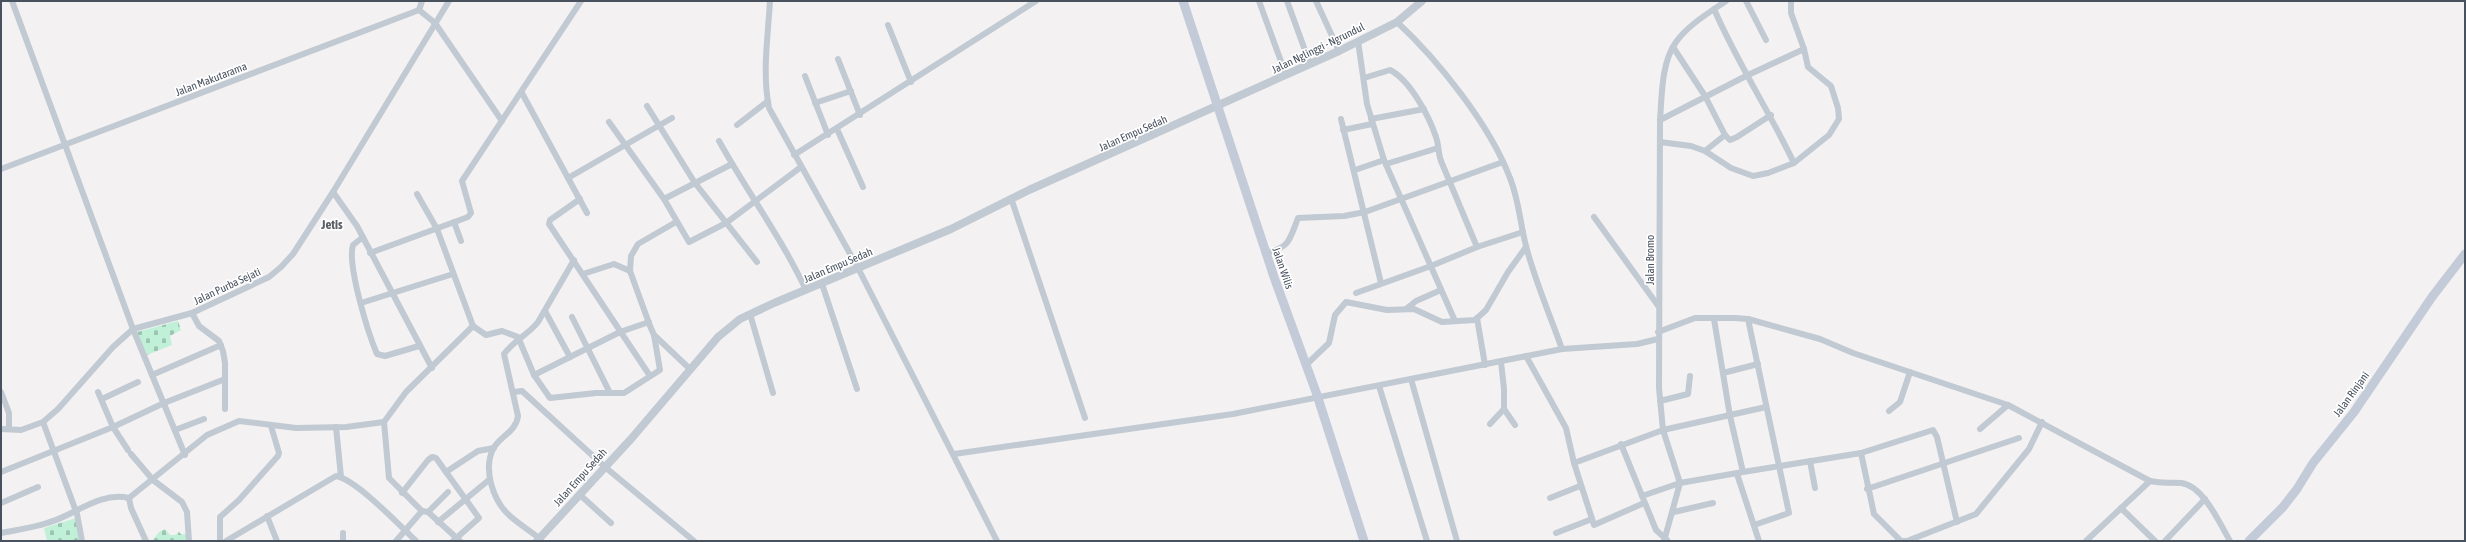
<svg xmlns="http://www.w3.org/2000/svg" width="2466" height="542" viewBox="0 0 2466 542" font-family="'Asap Condensed',sans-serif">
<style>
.cemetery{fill:url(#cemetery-stones)}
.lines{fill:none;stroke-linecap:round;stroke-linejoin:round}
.minor{stroke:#c1c9d2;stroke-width:6}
.tertiary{stroke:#c1c9d2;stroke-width:8}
.secondary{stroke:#c3cbd9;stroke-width:9}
.labels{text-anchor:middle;stroke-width:3.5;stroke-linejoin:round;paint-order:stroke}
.street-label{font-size:11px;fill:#48515e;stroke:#fff}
.quarter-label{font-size:13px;font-weight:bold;fill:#5d6066;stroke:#fff}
</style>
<defs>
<pattern id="cemetery-stones" width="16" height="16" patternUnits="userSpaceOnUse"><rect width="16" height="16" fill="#c0f0d8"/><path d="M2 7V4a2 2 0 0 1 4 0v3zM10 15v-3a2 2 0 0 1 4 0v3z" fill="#9ec5b2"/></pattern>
</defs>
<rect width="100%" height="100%" fill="#f3f1f1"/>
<!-- cemetery -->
<g class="cemetery">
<path d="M178,321l3,9 -11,6 2,9 -25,10 -10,-23z"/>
<path d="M76,518l4,23h-33l-3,-13z"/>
<path d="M165,529l5,6h5l4,-3 3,3 5,-2 1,8h-36l7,-9z"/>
</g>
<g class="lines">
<!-- minor -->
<g class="minor">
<path d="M12,1l121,328 52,126"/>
<path d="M770,1c-2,35 -8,72 -1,107l89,160 139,273"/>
<path d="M1259,1l27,74"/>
<path d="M1287,1l23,63"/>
<path d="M1316,1l23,50"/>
<path d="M1746,1l20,39"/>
<path d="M1714,9c23,53 55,102 80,154"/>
<path d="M419,10l16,13 67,98"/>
<path d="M419,10l3,-9"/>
<path d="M1397,22c41,38 93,103 113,156 9,22 10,45 16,68 9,35 24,69 36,103"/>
<path d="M888,25l23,57"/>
<path d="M1358,41l9,63 17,56 71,161"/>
<path d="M1673,47l32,49 20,39 5,5 7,-3 34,-22"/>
<path d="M838,59l22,56"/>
<path d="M805,76l23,59"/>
<path d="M1364,78l26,-8c20,10 39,46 46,67 3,8 2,16 5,24 12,29 24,57 36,86"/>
<path d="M522,93l65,120"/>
<path d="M815,103l36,-12"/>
<path d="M647,106l48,77 62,79"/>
<path d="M1341,119l40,164"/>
<path d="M1371,119l53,-10"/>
<path d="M1660,120l88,-45 56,-26"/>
<path d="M609,122l55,77 25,43 37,-19 75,-56"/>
<path d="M737,125l31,-24"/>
<path d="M837,129l26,58"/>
<path d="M1343,130l29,-6"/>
<path d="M719,141c29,52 62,96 87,149"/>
<path d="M1660,142l31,4 14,5 26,17 22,8 15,-3 26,-10 35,-28 10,-16 -1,-11 -7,-22 -23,-19 -4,-18 -13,-36v-12"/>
<path d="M1705,151l20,-16"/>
<path d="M794,155l242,-154"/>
<path d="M1386,164l52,-16"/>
<path d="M1,169l418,-159"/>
<path d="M1355,170l29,-10"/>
<path d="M568,178l104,-60"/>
<path d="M333,192l24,34 75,142"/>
<path d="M417,194l20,35 36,97 13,9 16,-4 16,6 16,38 16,23 46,-5h28l36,-23 -6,-35"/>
<path d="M1011,198l74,220"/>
<path d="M580,199l-30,21 -1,4 101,152"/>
<path d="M664,199l68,-35"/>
<path d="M1594,217l65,90"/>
<path d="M454,222l7,19"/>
<path d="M676,222l-38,22 -7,12 -1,15 20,55 4,9 36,34"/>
<path d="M363,237l-10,8c-6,20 15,88 24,109l8,2 34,-10"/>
<path d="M370,253l98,-36 3,-4 -9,-32 119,-180"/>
<path d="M1266,253c24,-6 23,-12 32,-35l46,-2 21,-4 138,-50"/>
<path d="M583,274l31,-10 16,7"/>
<path d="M822,284l35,105"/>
<path d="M1356,293l75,-27 46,-19 46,-15"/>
<path d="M361,303l92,-29"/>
<path d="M1406,309l10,-8 25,-11"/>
<path d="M545,311l25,46"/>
<path d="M192,313l7,13 20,15 4,10 2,12v46"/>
<path d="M750,314l23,79"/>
<path d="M572,317l38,76"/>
<path d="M1477,318l8,47"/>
<path d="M1748,319l41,194 -35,12"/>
<path d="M1658,332l37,-14h40l13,1 72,20 33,14 155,52 142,76c14,3 18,1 31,2 22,2 39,41 49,58"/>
<path d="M1526,356l40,72 8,35 20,62 50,-22"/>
<path d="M1306,365l23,-22 6,-28 11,-13 41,8 27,-1 28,13 33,-2 11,-10 22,-38 18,-25"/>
<path d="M1723,373l35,-9"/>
<path d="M152,375l69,-30"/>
<path d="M534,375l86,-43 29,-10"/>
<path d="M1411,379l46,162"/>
<path d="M1379,386l48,155"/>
<path d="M1,392l8,21v16"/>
<path d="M98,392l15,35 15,23"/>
<path d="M514,392l8,-1 83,76 89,74"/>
<path d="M102,399l36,-17"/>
<path d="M1660,401l28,-7 2,-18"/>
<path d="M1504,409l11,16"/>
<path d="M1889,411l11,-9 10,-30"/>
<path d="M43,422l34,92 5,27"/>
<path d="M384,422l5,56 33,33 6,1 32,29"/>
<path d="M1490,424l14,-15v-20l-3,-27"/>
<path d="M336,427l5,50"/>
<path d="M1,429l20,1 22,-8 15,-13 55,-62 20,-18 59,-16 77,-36 12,-10 12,-13 40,-62 116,-191"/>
<path d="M1980,429l28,-24"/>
<path d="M175,430l29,-11"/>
<path d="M1621,444l35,86 11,10"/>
<path d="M1861,453l13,61 27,27"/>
<path d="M131,454l22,26 29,22 5,10 2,29"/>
<path d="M954,454l279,-40 329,-65 75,-5 21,-5"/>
<path d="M1810,461l5,27"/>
<path d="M1574,463l89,-33 103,-23"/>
<path d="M1,472l112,-45 51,-24 61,-24"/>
<path d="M446,472l32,-21 16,-3"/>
<path d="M1743,472l118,-19 72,-23 4,7 20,85"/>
<path d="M1737,474l22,67"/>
<path d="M1867,489l152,-51"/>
<path d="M402,493l26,-33 4,-3 4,1 43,60 -26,23"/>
<path d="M579,494l32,29"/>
<path d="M1642,496l38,-13 63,-11 -13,-56 -16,-97"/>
<path d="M129,498l78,-63 32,-14 57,7 50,-1 38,-5 22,-30 67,-66"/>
<path d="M129,498l2,10 15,33"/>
<path d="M1550,498l30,-12"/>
<path d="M1,503l37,-16"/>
<path d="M2121,508l34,33"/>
<path d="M428,512l20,-20"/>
<path d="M1674,512l39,-9"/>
<path d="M267,516l10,25"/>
<path d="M438,522l52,-43"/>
<path d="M1,533c15,-3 31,-5 46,-10 27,-7 52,-32 82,-25"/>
<path d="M343,533v8"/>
<path d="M1556,533l36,-14"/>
<path d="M539,538c-9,-7 -20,-14 -29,-22 -17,-15 -27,-46 -17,-67 7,-13 23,-17 25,-33l-14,-62c11,-15 24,-19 34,-32l36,-62"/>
<path d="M220,541v-24l19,-17 39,-44 1,-3 -8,-27"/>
<path d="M226,541l110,-65c21,4 63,49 80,65"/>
<path d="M396,541l26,-30"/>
<path d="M1664,541l16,-58 -17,-53 -4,-42 1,-268c2,-24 1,-57 16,-78 12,-17 34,-30 50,-41"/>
<path d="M1898,541h9l69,-27 53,-65 13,-27"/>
<path d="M2086,541l64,-60"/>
<path d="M2165,541l40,-42"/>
</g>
<!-- tertiary -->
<path class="tertiary" d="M537,541l94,-102 87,-102 22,-18 34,-16 177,-74 78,-39 310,-139 58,-29 25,-21"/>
<!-- secondary -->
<g class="secondary">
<path d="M1183,1l91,276 42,115 48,149"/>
<path d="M2249,541l34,-34 14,-18 16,-26 41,-51 78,-115 33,-43"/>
</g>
</g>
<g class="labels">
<!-- street labels -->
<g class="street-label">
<text transform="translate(1318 48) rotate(-26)" y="4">Jalan Nglinggi - Ngrundul</text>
<text transform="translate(211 79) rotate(-21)" y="4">Jalan Makutarama</text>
<text transform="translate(1133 133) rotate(-24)" y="4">Jalan Empu Sedah</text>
<text transform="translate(1650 260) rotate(-90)" y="4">Jalan Bromo</text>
<text transform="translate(838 265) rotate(-23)" y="4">Jalan Empu Sedah</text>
<text transform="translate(1283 268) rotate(71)" y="4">Jalan Wilis</text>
<text transform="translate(227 286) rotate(-25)" y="4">Jalan Purba Sejati</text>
<text transform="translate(2351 394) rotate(-54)" y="4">Jalan Rinjani</text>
<text transform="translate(580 477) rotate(-48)" y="4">Jalan Empu Sedah</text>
</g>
<!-- quarter labels -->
<g class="quarter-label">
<text x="332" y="229">Jetis</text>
</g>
</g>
<!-- border -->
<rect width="2466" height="542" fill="none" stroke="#48515e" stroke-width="4"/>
</svg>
